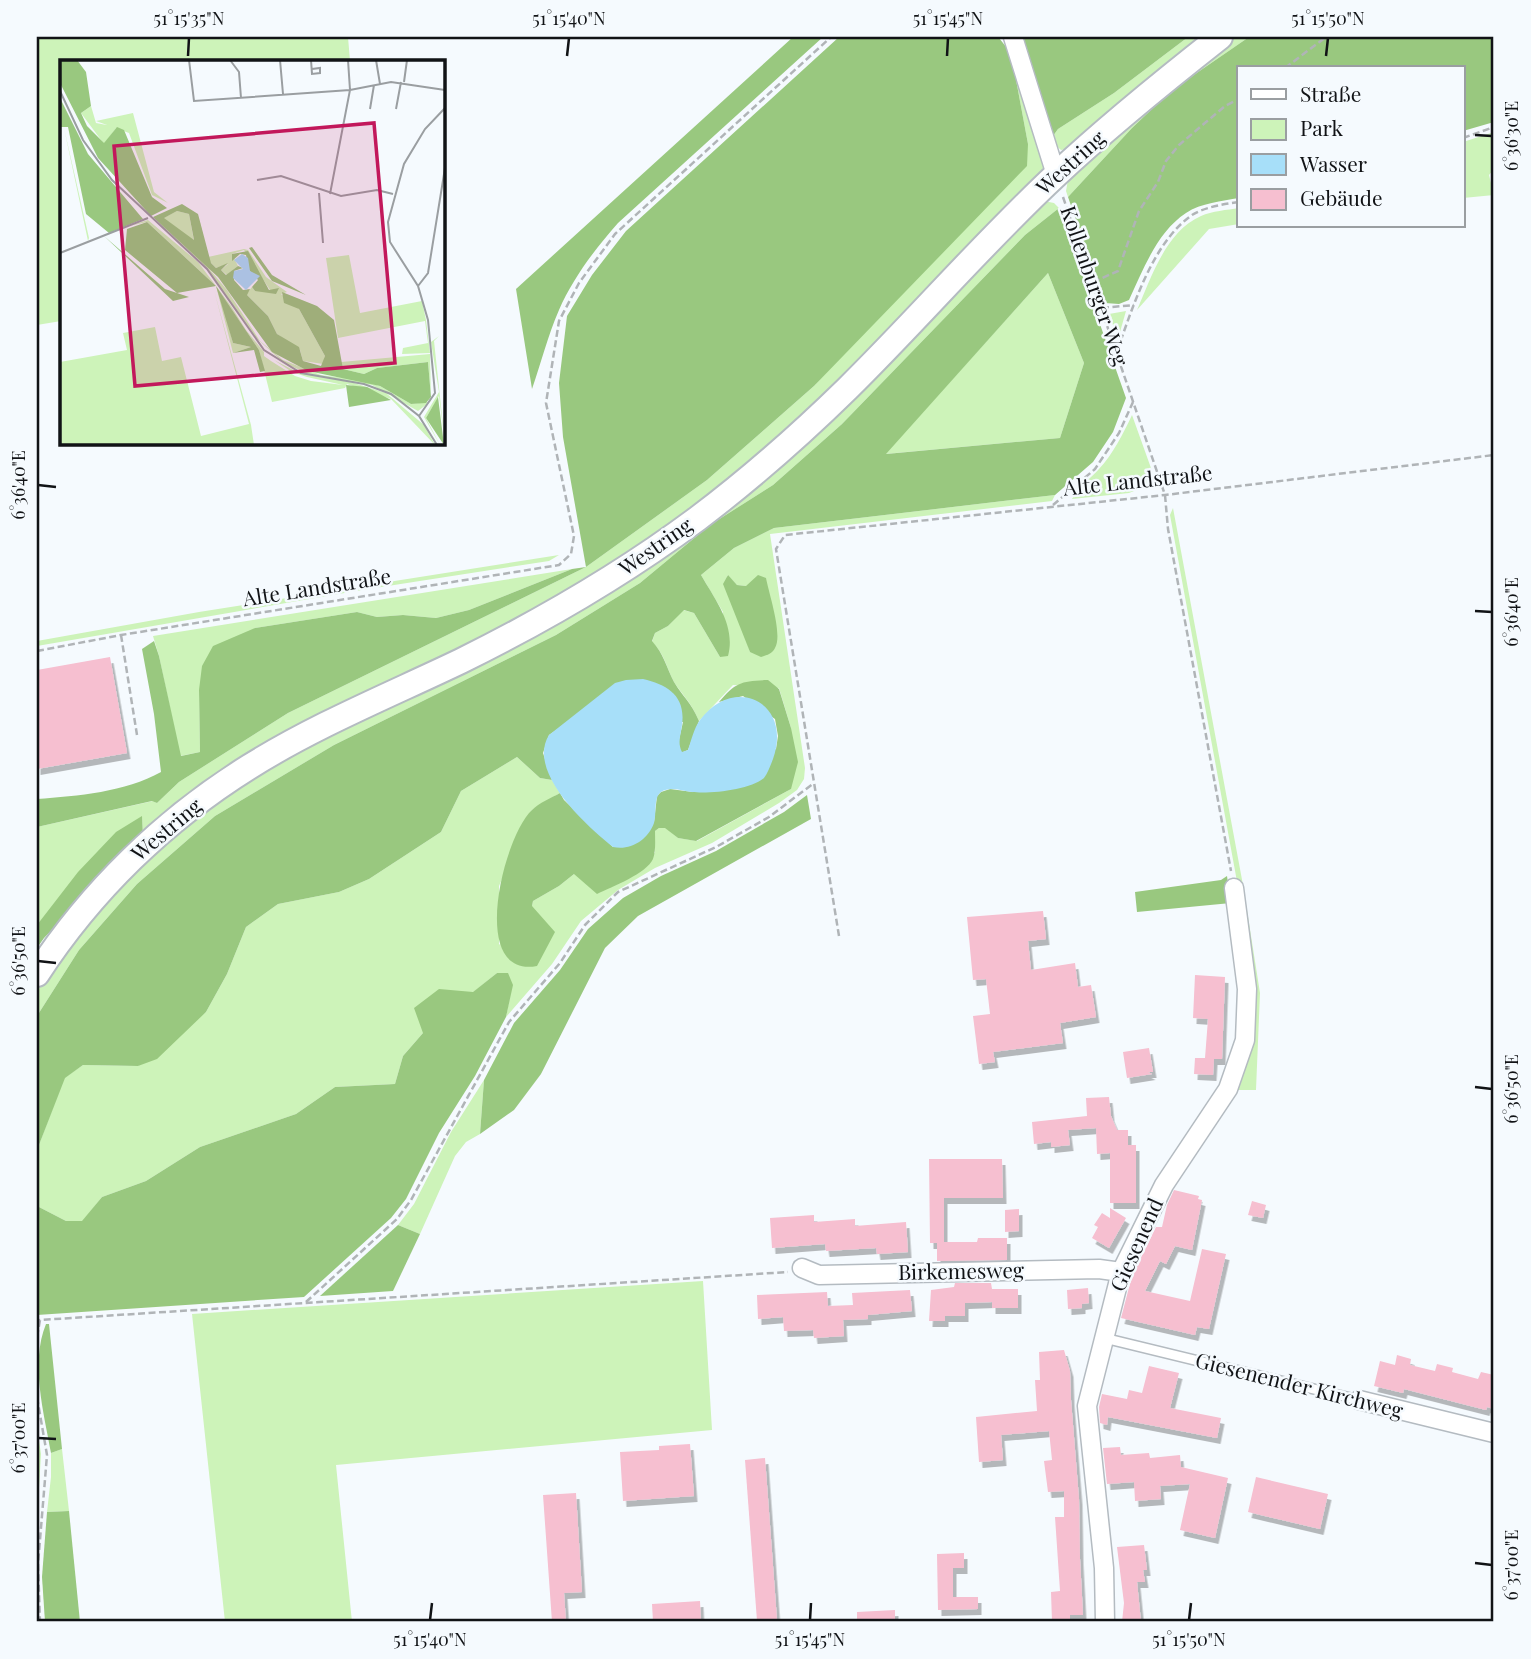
<svg xmlns="http://www.w3.org/2000/svg" width="1531" height="1659" viewBox="0 0 1531 1659" font-family="'Playfair Display',serif">
<style>
.green{fill:#cdf3b9;fill-rule:evenodd}
.forest{fill:#99c87f;fill-rule:evenodd}
.water{fill:#a7dff9}
.building{fill:#f6bfd0;filter:url(#shadow)}
.lines{fill:none;stroke-linecap:round;stroke-linejoin:round}
.lane-casing{stroke:#b4bbc1;stroke-width:12}
.street-casing{stroke:#b4bbc1;stroke-width:21}
.secondary-casing{stroke:#b4bbc1;stroke-width:28}
.path{stroke:#b0b4b7;stroke-width:2.5;stroke-dasharray:7 3.5;stroke-linecap:butt}
.lane{stroke:#fff;stroke-width:9}
.street{stroke:#fff;stroke-width:18}
.secondary{stroke:#fff;stroke-width:24}
.ticks{fill:none;stroke:#111316;stroke-width:2.5}
.labels{text-anchor:middle;stroke-width:5;stroke-linejoin:round;paint-order:stroke}
.street-label{font-size:21px;fill:#111316;stroke:#f5fafe}
.inset-road{fill:none;stroke:#9a9ea1;stroke-width:2}
.view{fill:#c2185b;fill-opacity:0.15;stroke:#c2185b;stroke-width:3.5}
.inset-edge{fill:none;stroke:#111316;stroke-width:3.5}
.neatline{fill:none;stroke:#111316;stroke-width:2.5}
.ticks-label{font-size:18px;text-anchor:middle;fill:#111316}
</style>
<defs>
<filter id="shadow"><feDropShadow dx="3.5" dy="6" stdDeviation="0" flood-color="#0004"/></filter>
</defs>
<rect width="100%" height="100%" fill="#f5fafe"/>
<!-- green -->
<g class="green">
<path d="M37,37h311l2,24h-289v260l-24,4z"/>
<path d="M1188,37h13l-41,32 -88,79 -11,2 -11,-10 8,-11 56,-36z"/>
<path d="M1230,37h19l-77,53 -40,38 -64,69 -2,-6 2,-11z"/>
<path d="M1011,53l33,108 -2,13 -241,247 -139,114 -519,301 -1,-19 -105,108v-98l116,-26 4,2 22,-21 109,-69 298,-146 121,-87 107,-94 214,-242z"/>
<path d="M1494,132v37l-5,6 5,20 -31,3v-56z"/>
<path d="M1044,201l10,2 5,5 -34,27 -183,189 -69,61 -63,40 -70,58 -84,52 -222,110 -119,71 -78,68 -58,66 -42,66v-24l21,-35 29,-36 89,-91 78,-56 375,-197z"/>
<path d="M1239,208v16l-30,5 -72,81c14,-32 29,-79 64,-94 11,-5 26,-6 38,-8z"/>
<path d="M1048,273l36,90 -24,75 -175,16z"/>
<path d="M1126,311l-8,28 -9,-25z"/>
<path d="M1132,415l24,67 -27,11 -57,6c6,-12 18,-20 27,-30 14,-15 24,-35 33,-54z"/>
<path d="M1055,495l-3,6 -282,33 35,234 -1,11 -7,11 -18,13 -67,40 -57,25 -37,22 -37,31 -29,43 -46,53 6,-32 -15,-12 -74,60 -20,23 -8,28 -60,3 -39,27 -96,33 -54,34 -44,16 -19,24h-17l-29,-15v-56l27,-72 19,-13 55,1 68,-54 21,-38 19,-47 32,-23 61,-12 30,-13 72,-47 20,-41 56,-34 23,21 12,2 8,13 -28,17 -33,76v59l33,-39 1,-5 26,-15 15,-12 81,-21v-22l4,-3 6,-1 13,11 19,3 94,-52v-61l-12,-40 -46,-3 -34,36c-8,-19 -15,-24 -25,-39 -8,-15 -9,-28 -22,-40l3,-9 13,-7 15,-16 11,3 26,44 3,-45 -22,-37 33,-27 40,-20zM727,575l10,10 9,1 4,66z"/>
<path d="M1173,508l70,377 17,108 -4,97h-22l18,-48 -14,-155 -68,-372z"/>
<path d="M559,555l-10,6 -187,29 -325,56v-5l162,-29z"/>
<path d="M572,569l-103,41 -33,8 -33,-3 -26,2 -20,-5 -102,16 -56,62 1,62 -20,4 -21,-100 -6,-20z"/>
<path d="M484,1080l-4,54 -14,8 -11,14 -35,78 -22,-9 16,-21 37,-72z"/>
<path d="M703,1281l9,149 -376,35 16,157h-127l-33,-308z"/>
<path d="M37,1427l4,27 -4,69z"/>
<path d="M62,1449l7,62 -22,1 4,-35v-24z"/>
</g>
<!-- forest -->
<g class="forest">
<path d="M793,37h30l-205,186c-23,26 -45,55 -59,87 -11,25 -18,53 -27,79l-16,-100z"/>
<path d="M839,37l160,1 12,15 17,91 -1,22 -213,220 -107,94 -121,87 -298,146 -109,69 -22,21 -5,-2 -115,26v-28c41,-3 88,-7 124,-27l-7,-58 -12,-65 12,-8 5,15 22,100 19,-4 -1,-62 3,-24 11,-20 42,-18 102,-16 20,5 26,-2 33,3 33,-8 103,-41 14,-2 -23,-130 -4,-54 8,-67 25,-41 34,-44z"/>
<path d="M1019,37h169l-74,56 -56,36 -8,11z"/>
<path d="M1249,37h245v85l-31,9v-63h-224v130c-17,3 -38,5 -53,15 -29,19 -43,57 -57,87l-10,4 -14,-1 -37,-106 64,-69 40,-38z"/>
<path d="M1059,208l67,190 -13,34 -20,30 -38,33 -281,33 -40,20 -33,27c15,26 35,51 27,81l-8,1 -26,-44 -10,-3 -16,16 -13,7 -3,8c12,13 14,26 22,41 9,15 17,20 25,39l-11,29 -7,3 -3,-9 5,-22 -109,-4 -25,17 -6,18 9,27 -12,-2 -23,-21 -56,34 -20,41 -72,47 -30,13 -61,12 -32,23 -19,47 -21,38 -49,47 -19,7 -55,-1 -18,13 -28,72v-134l42,-66 58,-66 78,-68 119,-71 222,-110 84,-52 70,-58 63,-40 69,-61 183,-189zM1048,273l36,90 -24,75 -174,16z"/>
<path d="M728,575l9,10 9,1 12,-11 8,3c3,16 17,57 9,70 -3,6 -8,7 -14,9l-11,-5 -27,-68z"/>
<path d="M768,680l11,9 12,39 7,34 -7,27 -95,52 -18,-3 -13,-10h-6l-4,3c0,9 1,20 -2,28 -6,14 -41,28 -56,35l-23,-20 -15,12 -26,15 -1,5 23,26 -18,34c-69,13 -34,-129 -5,-156 7,-7 19,-12 28,-17l4,7 49,47 41,-25 3,-26 4,-4 9,-3 23,3 83,-43 2,-13 -3,-17 -32,-23 -24,6c17,-20 22,-21 49,-22z"/>
<path d="M807,795l4,24 -173,97 -33,32 -64,126 -27,36 -34,24 4,-54 30,-57 46,-53 28,-41 35,-31 38,-22 55,-25 68,-39z"/>
<path d="M142,816l1,20 -99,102 -7,10v-23l41,-53 38,-40z"/>
<path d="M1227,876l4,27 -94,9 -2,-20 86,-12z"/>
<path d="M497,973h11l5,12 -7,32 -31,59 -36,57 -33,66 -15,19 -87,79 -267,18v-109l29,15h16l20,-24 44,-16 54,-34 96,-33 39,-27 60,-3 8,-28 20,-23 -9,-25 25,-19 34,3z"/>
<path d="M398,1225l22,9 -27,57 -73,5z"/>
<path d="M46,1324h3l13,125 -11,4c-7,-40 -21,-90 -5,-129z"/>
<path d="M69,1511l11,111h-35l-3,-45 5,-65z"/>
</g>
<!-- water -->
<path class="water" d="M643,679c25,6 43,17 39,46 -1,10 -5,17 0,27l6,-2c3,-9 6,-22 12,-30 34,-46 93,-18 73,39 -2,5 -5,14 -9,19 -14,12 -54,16 -72,14 -10,-1 -22,-6 -31,0 -8,6 -4,22 -7,31 -6,17 -24,28 -41,24 -26,-21 -87,-75 -64,-112l66,-52 11,-3z"/>
<!-- building -->
<g class="building">
<path d="M110,657l17,96 -90,16v-99z"/>
<path d="M1043,911l3,28 -18,2 3,29 44,-7 3,24 13,-2 5,32 -36,6 3,20 -70,9 2,10 -16,2 -6,-48 17,-2 -4,-35 -13,1 -6,-63z"/>
<path d="M1195,975l30,2 -3,82h-8l-1,16 -19,-1 1,-16h10l3,-39 -15,-1z"/>
<path d="M1149,1048l4,24h-5l4,2 -25,4 -4,-26z"/>
<path d="M1109,1097l2,19 6,14h11v15h8v58h-26v-50l-13,1 -1,-26 -28,2 2,15 -19,2v-5l-17,2 -2,-22 55,-6 -1,-18z"/>
<path d="M929,1159h73l1,39h-59v44h33l1,-4h29v22l-70,1v-18h-7z"/>
<path d="M1174,1190l25,6 -1,3 4,1 -10,50 -17,-4 -9,18 -6,-3 -15,30 45,10 12,-52 24,5 -17,75 -12,-2 -2,8 -74,-17 11,-42 24,-49h6l5,-22z"/>
<path d="M1252,1201l14,4 -3,13 -15,-3z"/>
<path d="M1110,1208l16,10 -17,30 -17,-10 6,-11 -4,-2 8,-12 8,5z"/>
<path d="M1019,1209v22l-14,1v-22z"/>
<path d="M814,1215v7l41,-3v7l51,-4 2,30 -31,2 -1,-6 -50,3 -1,-7 -53,4 -2,-30z"/>
<path d="M955,1283h36l1,6h26v19h-26v-6l-27,1v13h-20v5h-16l2,-31 23,-3z"/>
<path d="M1088,1288l1,15 -7,1v4l-14,1 -1,-19z"/>
<path d="M910,1290l2,21 -44,4v4l-25,1 1,16 -30,2 -1,-8 -29,1 -1,-14 -25,2 -1,-24 70,-3 1,14 25,-1 -1,-12z"/>
<path d="M1064,1350l6,21 1,29 8,99 1,60 3,56h-13v7h-18l-1,-30 9,-1 -5,-74h9v-26l-16,1 -4,-31 8,-1 -3,-29 -48,4 2,25 -24,2 -3,-45 61,-6 -2,-31h5l-1,-28z"/>
<path d="M1397,1355l14,4 -1,6 25,6 2,-7 16,4 -1,4 26,7 3,-7 13,3v34l-7,-2 -1,3 -82,-21 -1,4 -29,-7 6,-25 15,4z"/>
<path d="M1149,1366l30,7 -9,35 51,10 -4,20 -109,-21 -1,8 -7,-2 -1,-16 3,-13 25,5 2,-9 13,3z"/>
<path d="M690,1444l4,52 -71,5 -3,-49 39,-2v-4z"/>
<path d="M1120,1447l1,8 28,-2 1,5 30,-3 1,12 47,11 -13,60 -35,-8 10,-46 -30,2 1,13 -26,2 -1,-19 -27,2 -4,-36z"/>
<path d="M765,1458l12,162 -20,1 -12,-161z"/>
<path d="M1256,1477l72,17 -8,35 -72,-17z"/>
<path d="M576,1493l6,99 -18,1 2,29h-14l-9,-127z"/>
<path d="M1144,1545l3,25h-4l2,12h-8l4,40h-19l2,-19 -7,-56z"/>
<path d="M964,1553v15h-11v29h25v12l-40,1 -1,-56z"/>
<path d="M700,1601l1,21h-48l-1,-18z"/>
<path d="M895,1610v12h-38v-10z"/>
</g>
<g class="lines">
<!-- lane casing -->
<g class="lane-casing">
<path id="lane" d="M1104,1338l255,62"/>
</g>
<!-- street casing -->
<g class="street-casing">
<g id="street">
<path d="M1013,37l43,138"/>
<path d="M802,1268l17,7 280,-6 22,3"/>
<path d="M1359,1400l135,33"/>
<path d="M1105,1622l-1,-54 -17,-162 34,-134 43,-87 64,-96 17,-49 2,-51 -13,-101"/>
</g>
</g>
<!-- secondary casing -->
<g class="secondary-casing">
<path id="secondary" d="M37,974c54,-83 127,-154 212,-207 67,-42 141,-72 212,-106 83,-41 162,-87 236,-142 53,-40 103,-84 150,-130 71,-70 136,-146 209,-214 52,-49 108,-94 164,-138"/>
</g>
<!-- path -->
<g class="path">
<path d="M1285,68l41,-31"/>
<path d="M1463,138l31,-11"/>
<path d="M1063,197l102,298 3,34 63,342"/>
<path d="M1093,282l25,-11 21,-60 19,-29 8,-21 13,-16 46,-39 14,-7"/>
<path d="M1102,308l32,-3"/>
<path d="M1117,351c16,-44 35,-108 75,-136 13,-8 32,-11 47,-13"/>
<path d="M1053,505l42,-36 24,-36 14,-31"/>
<path d="M121,635l16,100"/>
<path d="M37,651l84,-16 438,-70 12,-11 3,-18 -28,-133 13,-82 20,-38 36,-49 216,-197"/>
<path d="M839,936l-63,-387 9,-14 380,-40 329,-40"/>
<path d="M306,1302l91,-83 14,-19 98,-178 51,-59 25,-38 33,-33 98,-45 53,-30 45,-34"/>
<path d="M37,1337l3,-17 748,-48"/>
<path d="M37,1397l10,58 -9,109 2,58"/>
</g>
<!-- lane -->
<use href="#lane" class="lane"/>
<!-- street -->
<use href="#street" class="street"/>
<!-- secondary -->
<use href="#secondary" class="secondary"/>
</g>
<!-- ticks -->
<path class="ticks" d="M188,56l1,-18M567,56l2,-18M947,56l1,-18M1326,56l2,-18M1475,135l17,1M38,485l18,2M1475,611l17,1M38,961l18,2M1475,1087l17,2M38,1438l18,1M1475,1563l17,2M430,1620l2,-17M810,1620l1,-17M1189,1620l2,-17"/>
<g class="labels">
<!-- street labels -->
<g class="street-label">
<text transform="translate(1071 163) rotate(-42)" y="7">Westring</text>
<text transform="translate(1094 286) rotate(71)" y="7">Kollenburger Weg</text>
<text transform="translate(1138 481) rotate(-6)" y="7">Alte Landstraße</text>
<text transform="translate(656 547) rotate(-35)" y="7">Westring</text>
<text transform="translate(317 588) rotate(-9)" y="7">Alte Landstraße</text>
<text transform="translate(167 830) rotate(-40)" y="7">Westring</text>
<text transform="translate(1137 1245) rotate(-66)" y="7">Giesenend</text>
<text transform="translate(961 1272) rotate(-1)" y="7">Birkemesweg</text>
<text transform="translate(1299 1386) rotate(14)" y="7">Giesenender Kirchweg</text>
</g>
</g>
<!-- overview -->
<g transform="translate(60 60)">
<rect width="385" height="385" fill="#f5fafe"/>
<path d="M31,46l5,17 21,4 -13,17 -23,-31zM73,53l21,79 14,11 -16,-8 -23,-62 -33,-12zM4,68l25,110 -1,3zM117,151l12,3 5,27 -31,-23zM138,154l10,43 36,-8 4,1 18,27 21,15 -6,2 18,15 26,47 -2,8 -20,-3 -3,-11 -23,-16 -9,-18 -22,-22 6,-7 3,4 15,-1 -26,-40 -12,4 6,12 -11,9 -6,-5 7,-6 -12,4 -5,-5 -4,-6zM93,157l47,41 27,32 33,51 23,19 38,15 38,5 21,6 31,18 17,-2 3,-5 -3,-35 -51,6 -13,6 -21,-5 -2,-7 89,-8 1,47 -13,10 -46,-26 -63,-11 -25,-11 -31,-28 -46,-67zM88,160l50,42 33,44 15,24 18,22v4l7,5 24,15 16,5 32,4 -36,-8 -15,-5 -18,-12 23,12 57,11 32,10 38,32 11,20 -44,-46 -44,-15 -2,4 -73,14 -13,-52 -40,-59 14,52 18,4 -18,6 -17,-67 -69,-64 -18,4zM289,195l11,58 62,-12 4,19 4,33 -28,1 1,-6 25,-5 -3,-22 -87,17 -12,-80zM154,230l37,135 3,20h-194v-83l67,-12 -4,-17 32,-6 7,34 19,-4 20,79 48,-12zM379,276l-5,5 11,103 -6,-48 -13,22 14,27 -16,-28 15,-25 -8,-50z" fill="#cdf3b9"/>
<path d="M0,0h17l9,12 5,34 -10,7 6,13 17,17 13,-16 7,3 28,67 15,11 -16,8 -53,-58 -37,-73zM0,38l28,56 55,65 -34,14 -23,-19 -18,-87h-8zM122,144l16,10 13,49 5,5 12,-5 -7,7 5,5 12,-9 5,2 -9,3v9l9,10 7,-1 -3,6 21,21 9,18 22,13 4,14 18,5 4,-10 -26,-47 -15,-6 -2,-11 35,14 17,14 9,49 21,5 13,-6 51,-6 3,35 -5,6 -15,1 -31,-18 -72,-15 -36,-19 -54,-75 -65,-60zM117,151l12,3 5,26 -30,-22zM87,162l69,64 43,64 6,21 -5,1 -6,-22 -21,3 18,-6 -18,-4 -17,-57 -39,7 -52,-43 2,-21zM44,176l61,53 24,8 -16,4zM192,187l20,28 34,20 -34,-14 -23,-33zM188,191l21,39 10,-2 -3,6 -21,-3 -3,-4 6,-7 -9,-10 -3,-15 -6,-1 -8,7v-7zM286,325l21,2 24,13 -42,7zM378,337l6,48 -18,-27z" fill="#99c87f" fill-rule="evenodd"/>
<path d="M182,194l6,4 2,13 10,5 -14,14 -13,-12 1,-7 9,-2 -9,-9z" fill="#a7dff9"/>
<path class="inset-road" d="M129,0l5,41 156,-11 41,-8 54,8M170,0l9,12 2,26M220,0l3,34M251,0l1,14 8,-1v-5l-8,1M316,0l4,24M344,22l3,-22M0,31l23,49 29,40 95,89 57,81 37,23 63,11 27,10 28,22 18,29M310,49l4,-24M336,49l5,-27M197,120l24,-4 60,20 36,-6 16,4M259,133l4,50M270,134l20,-104 -2,-30M0,193l88,-35M358,226l10,-13 17,-105M359,356l16,-23 -7,-73 -10,-34 -28,-44 -2,-20 16,-58 21,-35 20,-21"/>
<path class="view" d="M314,63l21,240 -260,23 -21,-240z"/>
<rect width="385" height="385" class="inset-edge"/>
</g>
<!-- border -->
<rect width="1531" height="1659" fill="none" stroke="#f5fafe" stroke-width="77"/>
<!-- legend -->
<rect x="1237" y="66" width="228" height="161" fill="#f5fafe" stroke="#9a9ea1" stroke-width="2"/>
<rect x="1251" y="89" width="35" height="10" fill="#ffffff" stroke="#9a9ea1" stroke-width="2"/>
<text x="1300" y="102" font-size="21" fill="#111316">Straße</text>
<rect x="1251" y="119" width="35" height="21" fill="#cdf3b9" stroke="#9a9ea1" stroke-width="2"/>
<text x="1300" y="136" font-size="21" fill="#111316">Park</text>
<rect x="1251" y="154" width="35" height="21" fill="#a7dff9" stroke="#9a9ea1" stroke-width="2"/>
<text x="1300" y="172" font-size="21" fill="#111316">Wasser</text>
<rect x="1251" y="189" width="35" height="21" fill="#f6bfd0" stroke="#9a9ea1" stroke-width="2"/>
<text x="1300" y="206" font-size="21" fill="#111316">Gebäude</text>
<rect x="38" y="38" width="1454" height="1582" class="neatline"/>
<g class="ticks-label">
<text x="189" y="25">51°15'35"N</text>
<text x="569" y="25">51°15'40"N</text>
<text x="948" y="25">51°15'45"N</text>
<text x="1328" y="25">51°15'50"N</text>
<text transform="translate(1512 136) rotate(-90)" y="6">6°36'30"E</text>
<text transform="translate(19 485) rotate(-90)" y="6">6°36'40"E</text>
<text transform="translate(1512 612) rotate(-90)" y="6">6°36'40"E</text>
<text transform="translate(19 961) rotate(-90)" y="6">6°36'50"E</text>
<text transform="translate(1512 1089) rotate(-90)" y="6">6°36'50"E</text>
<text transform="translate(19 1438) rotate(-90)" y="6">6°37'00"E</text>
<text transform="translate(1512 1565) rotate(-90)" y="6">6°37'00"E</text>
<text x="430" y="1646">51°15'40"N</text>
<text x="810" y="1646">51°15'45"N</text>
<text x="1189" y="1646">51°15'50"N</text>
</g>
</svg>
